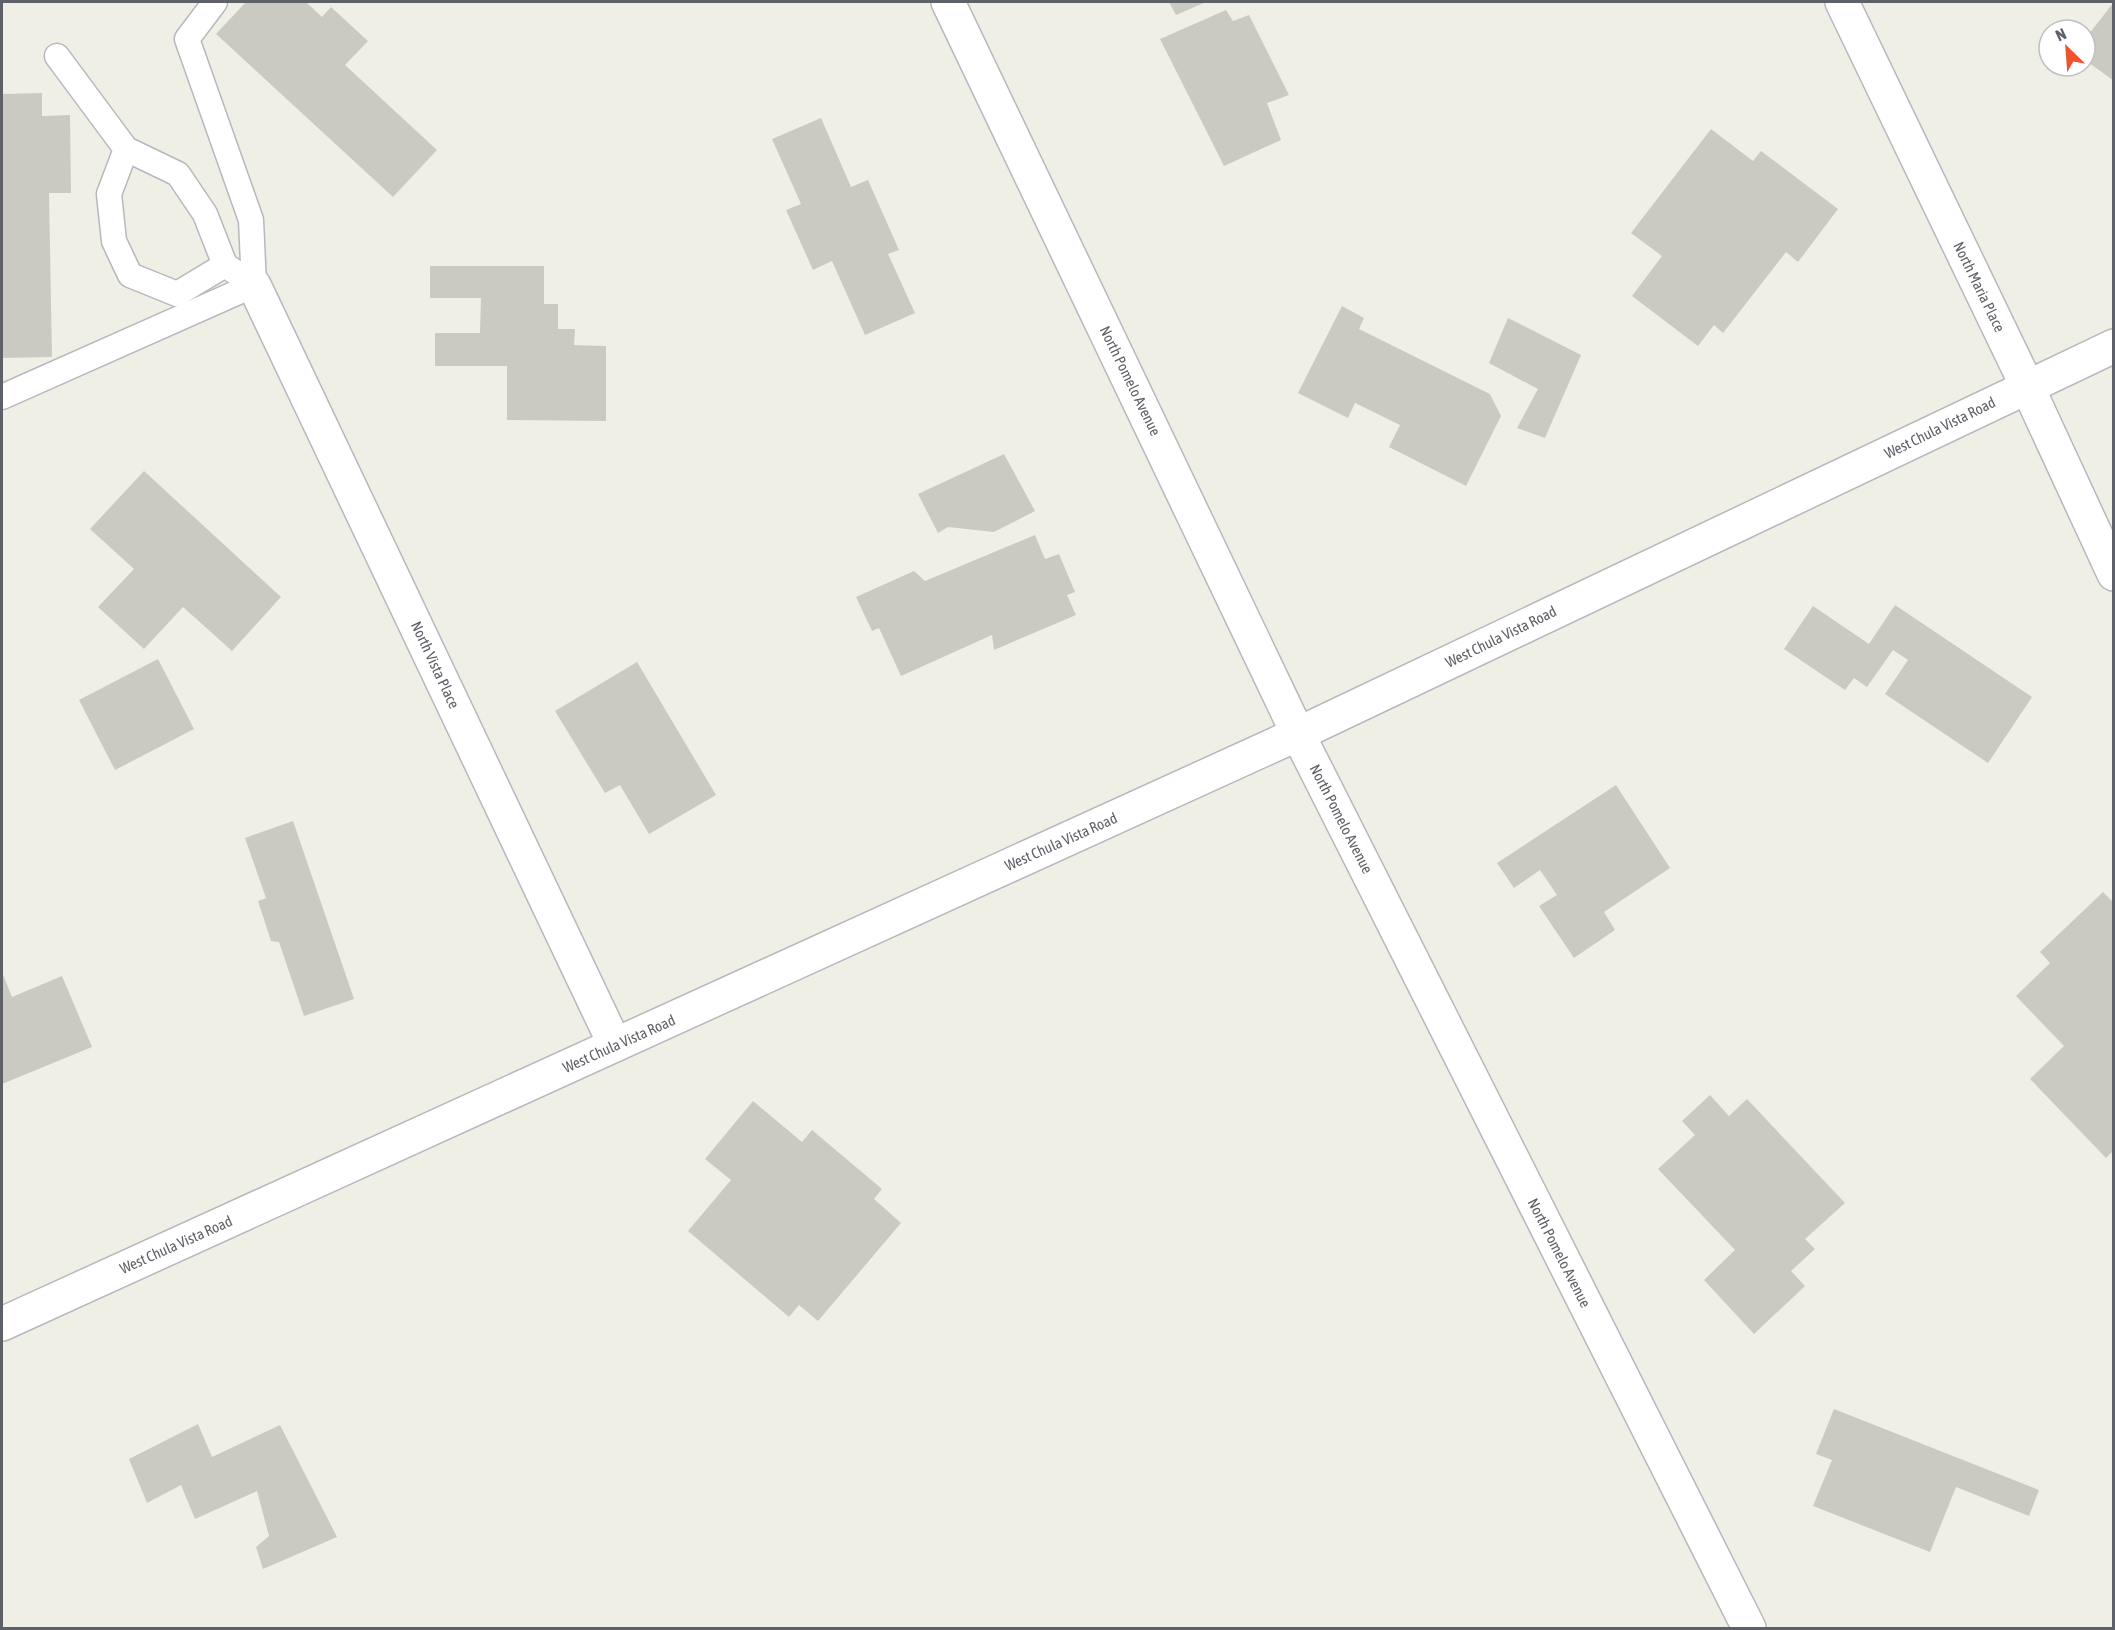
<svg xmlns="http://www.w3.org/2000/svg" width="2115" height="1630" viewBox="0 0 2115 1630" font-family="'Asap Condensed',sans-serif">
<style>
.building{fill:#cbcac2}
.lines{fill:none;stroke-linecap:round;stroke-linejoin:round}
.lane-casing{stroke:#b6b8bd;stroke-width:27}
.street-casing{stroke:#b6b8bd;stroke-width:36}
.lane{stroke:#fff;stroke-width:24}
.street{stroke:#fff;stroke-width:33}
.labels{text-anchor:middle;stroke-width:5;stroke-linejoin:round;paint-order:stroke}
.street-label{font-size:15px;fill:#5e6167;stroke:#fff}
</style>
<rect width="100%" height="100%" fill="#f0efe6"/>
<!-- building -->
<g class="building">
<path d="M246,2h60l16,15 9,-10 37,34 -23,24 92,85 -44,47 -177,-163z"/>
<path d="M1169,2h37l-30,13z"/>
<path d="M2114,2v79l-29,-21v-21z"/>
<path d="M1226,10l7,11 16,-6 40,80 -22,8 14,37 -57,26 -64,-127z"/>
<path d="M42,93v23l28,-1 1,78h-22l3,164 -50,1v-264z"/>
<path d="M821,118l30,69 17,-7 31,70 -11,4 27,59 -50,22 -33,-74 -19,9 -27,-60 15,-6 -29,-65z"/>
<path d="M1711,129l42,32 8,-10 77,58 -40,53 -12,-10 -63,81 -9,-8 -16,21 -66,-50 30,-40 -31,-23z"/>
<path d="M430,266h114v38h14v25h17l-1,16 32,1v75l-99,-1v-54h-72v-33h45l1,-35h-51z"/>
<path d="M1342,306l22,12 -5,11 131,65 11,22 -35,70 -77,-39 11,-22 -45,-22 -7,15 -50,-25z"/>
<path d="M1508,318l73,37 -36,83 -28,-10 21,-39 -49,-26z"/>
<path d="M1004,454l31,57 -41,21 -46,-5 -10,6 -20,-39z"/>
<path d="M144,471l137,126 -49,54 -49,-44 -39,42 -46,-42 36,-38 -44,-40z"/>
<path d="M1035,535l10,24 14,-5 16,38 -8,3 9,20 -82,35 -2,-15 -91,41 -22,-48 -7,3 -16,-34 58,-26 11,10z"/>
<path d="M1895,605l137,92 -44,66 -103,-69 23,-34 -15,-10 -26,37 -13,-9 -9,12 -61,-41 29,-43 56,38z"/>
<path d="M158,659l36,70 -79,41 -36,-70z"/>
<path d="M637,662l79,133 -67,39 -29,-49 -15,8 -50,-82z"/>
<path d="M1616,785l54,83 -66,44 11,18 -41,28 -35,-52 18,-11 -17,-25 -26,18 -17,-25z"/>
<path d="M293,821l61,178 -50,17 -25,-74 -8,-1 -13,-40 8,-3 -21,-60z"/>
<path d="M2103,892l11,11v247l-8,8 -76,-79 34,-33 -48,-50 34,-33 -10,-11z"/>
<path d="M2,972l10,25 50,-21 30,71 -90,37z"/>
<path d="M1710,1095l19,21 18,-17 98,104 -40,36 10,10 -24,22 14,15 -51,48 -50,-54 31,-30 -77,-81 37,-34 -13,-14z"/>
<path d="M753,1101l49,41 10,-12 70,59 -8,10 27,24 -83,98 -19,-16 -10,12 -101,-86 43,-51 -26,-21z"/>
<path d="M1834,1409l205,81 -10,26 -73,-29 -26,65 -117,-46 19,-46 -16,-6z"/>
<path d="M198,1424l14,33 68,-32 57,112 -74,32 -7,-22 13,-11 -12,-45 -62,28 -14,-34 -34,18 -18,-44z"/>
</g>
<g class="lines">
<!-- lane casing -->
<g class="lane-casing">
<g id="lane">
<path d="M215,2l-28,37 64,181 3,65"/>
<path d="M57,56l69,93 52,25 27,40 20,51 29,20"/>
<path d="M126,149l-17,45 5,47 16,34 47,19 48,-29"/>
<path d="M2,397l252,-112"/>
</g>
</g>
<!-- street casing -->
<g class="street-casing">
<g id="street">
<path d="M948,2l350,732 451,894"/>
<path d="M1842,2l185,384 87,188"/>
<path d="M254,285l361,760"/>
<path d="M2,1324l1296,-590 816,-388"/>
</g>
</g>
<!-- lane -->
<use href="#lane" class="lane"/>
<!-- street -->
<use href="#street" class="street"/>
</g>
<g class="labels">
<!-- street labels -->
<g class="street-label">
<text transform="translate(1979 287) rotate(64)" y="5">North Maria Place</text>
<text transform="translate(1130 381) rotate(64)" y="5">North Pomelo Avenue</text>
<text transform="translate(1940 428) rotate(-26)" y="5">West Chula Vista Road</text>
<text transform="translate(1501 637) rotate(-26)" y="5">West Chula Vista Road</text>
<text transform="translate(435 665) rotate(65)" y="5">North Vista Place</text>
<text transform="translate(1341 819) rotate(63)" y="5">North Pomelo Avenue</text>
<text transform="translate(1061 842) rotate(-24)" y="5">West Chula Vista Road</text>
<text transform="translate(619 1044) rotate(-24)" y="5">West Chula Vista Road</text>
<text transform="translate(176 1245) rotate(-24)" y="5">West Chula Vista Road</text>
<text transform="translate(1559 1253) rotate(63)" y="5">North Pomelo Avenue</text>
</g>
</g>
<!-- border -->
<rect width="2115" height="1630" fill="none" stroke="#5e6167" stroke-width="6"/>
<!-- north arrow -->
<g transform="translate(2067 48) rotate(335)"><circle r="28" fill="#ffffff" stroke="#bfc0c2" stroke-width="1.5"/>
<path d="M0-4.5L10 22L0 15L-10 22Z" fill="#f0532c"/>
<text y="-9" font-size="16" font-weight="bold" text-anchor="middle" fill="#5e6167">N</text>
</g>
</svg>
